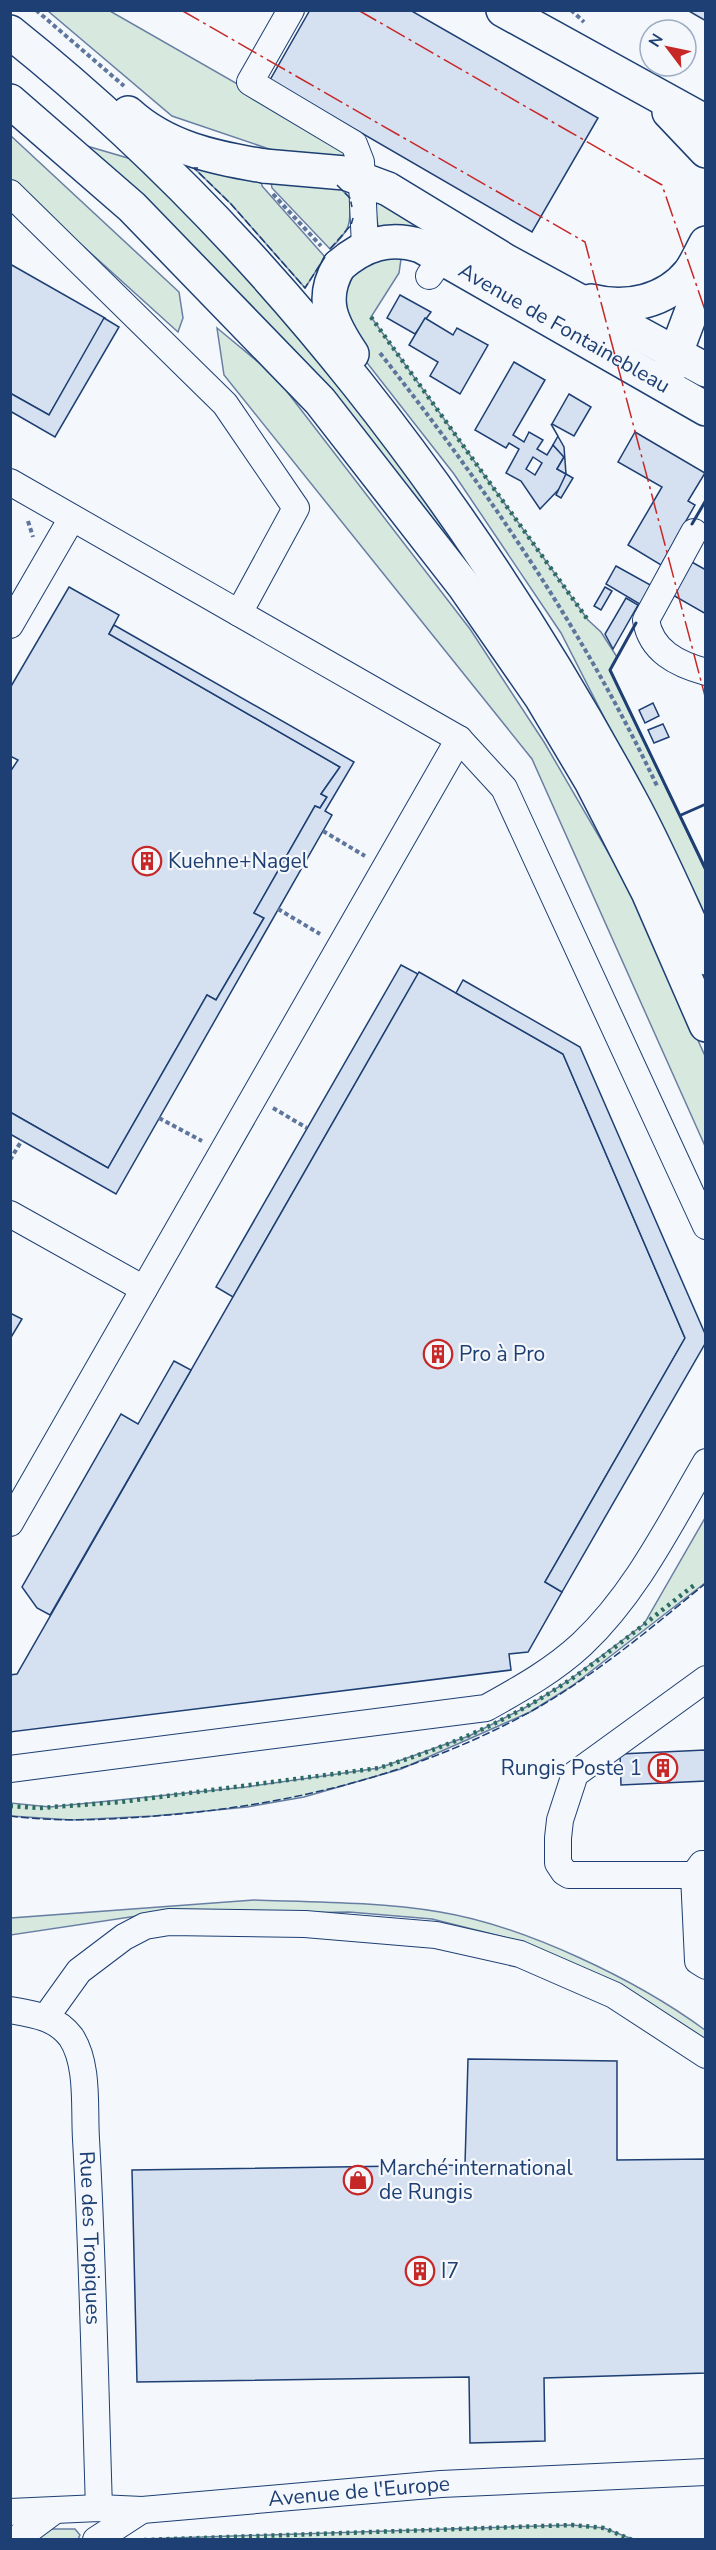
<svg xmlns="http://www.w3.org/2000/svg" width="716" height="2550" viewBox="0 0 716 2550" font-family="'Nunito Sans',sans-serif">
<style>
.green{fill:#d7e8df;stroke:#687fa3;stroke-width:1.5}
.building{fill:#d5e0f0;stroke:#1d3f73;stroke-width:1.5;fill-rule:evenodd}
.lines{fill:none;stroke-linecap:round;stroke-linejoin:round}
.minor-casing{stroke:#1d3f73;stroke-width:28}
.major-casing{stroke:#1d3f73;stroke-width:36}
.highway-casing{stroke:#1d3f73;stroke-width:36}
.path{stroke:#5e769c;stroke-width:4;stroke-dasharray:4.5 3;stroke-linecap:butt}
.minor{stroke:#f4f7fb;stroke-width:26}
.major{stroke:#f4f7fb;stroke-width:33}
.highway{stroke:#f4f7fb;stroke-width:33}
.hedge{stroke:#2c6c60;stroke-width:4.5;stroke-dasharray:3 4.5;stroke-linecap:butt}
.fence{stroke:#1d3f73;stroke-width:1.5;stroke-dasharray:8 3;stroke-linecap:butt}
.wall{stroke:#1d3f73;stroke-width:3}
.power{stroke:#c62828;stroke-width:1.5;stroke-dasharray:21 4.5 3 4.5;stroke-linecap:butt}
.labels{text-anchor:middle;stroke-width:4.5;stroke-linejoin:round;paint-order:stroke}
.street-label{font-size:21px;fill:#1d3f73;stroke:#f4f7fb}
.poi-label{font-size:21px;fill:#1d3f73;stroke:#f4f7fb;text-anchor:start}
</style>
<rect width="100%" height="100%" fill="#f4f7fb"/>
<!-- green -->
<g class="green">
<path d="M48,11h62l241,138 -3,9 -67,-5 -109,-37z"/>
<path d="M10,135l169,157 4,26 -5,14 -167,-151z"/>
<path d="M80,144l58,17 135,138 113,135 153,234z"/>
<path d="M194,168l67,8 1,10 63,71 -20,31 -74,-84z"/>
<path d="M270,176l68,10 12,12c1,28 0,32 -20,51l-58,-61z"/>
<path d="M373,193l89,48 -76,-10 -8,-5z"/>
<path d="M402,252l-3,21 -28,44 217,303 13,12 16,25 -7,13 95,200v55l-66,-139 -78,-153 -107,-159 -97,-124 -16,-60c15,-24 33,-36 61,-38z"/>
<path d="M217,328l58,48 195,253 74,113 89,153 72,161v90l-173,-387 -308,-384z"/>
<path d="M705,1518v65l-133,103 -42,26 -129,57 -97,28 -57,10 -93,9 -82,4 -61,-4v-13l39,4 196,-20 133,-19 90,-32 61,-31 38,-24 76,-57z"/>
<path d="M254,1900c61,2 125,2 186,12 85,14 197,68 265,118v14l-193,-105 -80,-20 -83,-7 -212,4 -126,19v-17z"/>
<path d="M572,2525l32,3 28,11h-488z"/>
<path d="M47,2529h28l5,6 -2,4 -51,1z"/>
</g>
<!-- building -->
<g class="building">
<path d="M310,10h100l188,108 -66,114 -262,-152z"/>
<path d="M687,10h19v11z"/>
<path d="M10,264l95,54 -56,97 -39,-22z"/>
<path d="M400,295l31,17 -16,22 -28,-16z"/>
<path d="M104,318l15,9 -64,110 -45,-26v-18l39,22z"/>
<path d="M425,318l28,17 4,-7 31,17 -28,49 -30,-18 8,-14 -29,-17z"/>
<path d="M514,362l31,18 -32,55 11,7 5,-10 14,8 -6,9 10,6 6,-10 11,12 -7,12 9,5 -5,13 -21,22 -19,-28 -15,-8 13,-24 -10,-6 -3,5 -31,-18zM533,457l9,6 -7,12 -9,-6z"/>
<path d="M569,394l22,13 -17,29 -22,-12z"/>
<path d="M551,424l13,23 2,27 -9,-5 7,-12 -11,-12 5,-9z"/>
<path d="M635,432l70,41 -17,28 7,4 -34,60 -33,-20 34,-58 -44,-25z"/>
<path d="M566,474l7,4 -12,20 -5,-3z"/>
<path d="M690,561l16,9v44l-35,-20z"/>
<path d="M616,566l38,21 -11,19 -37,-22z"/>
<path d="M69,587l50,28 -10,19 231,133 -19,27 6,3 -7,11 -5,-2 -61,107 10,5 -48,82 -9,-5 -99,173 -98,-56v-340l8,-12 -8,-4v-68z"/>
<path d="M605,587l7,4 -11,19 -7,-4z"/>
<path d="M626,598l12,7 -25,44 -8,-15z"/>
<path d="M114,625l240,137 -29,49 7,4 -216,379 -106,-60v-22l98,56 99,-173 9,5 48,-82 -10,-5 61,-107 5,2 7,-11 -6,-3 19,-27 -231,-133z"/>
<path d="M653,703l6,13 -14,7 -6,-13z"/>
<path d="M663,724l6,13 -15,6 -6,-13z"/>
<path d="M401,965l17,9 -185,323 -17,-10z"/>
<path d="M419,972l144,82 122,284 -140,244 17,10 -34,60 -19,2 2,16 -501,62v-57l7,-1z"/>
<path d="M463,980l117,67 126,289v6l-144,250 -17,-10 140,-244 -122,-284 -107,-61z"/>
<path d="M10,1313l12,6 -12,20z"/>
<path d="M174,1361l17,9 -141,245 -13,-7 -15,-21 99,-173 17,10z"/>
<path d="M705,1750l1,31 -85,4 -1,-31z"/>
<path d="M468,2059l149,2v99l89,-1v214l-162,5 1,63 -75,2 -1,-66 -332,5 -5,-212 333,-5z"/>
</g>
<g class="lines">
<!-- minor casing -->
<g class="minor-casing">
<g id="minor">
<path d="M291,10l-41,72 104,62 7,18 4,84"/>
<path d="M10,193l215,211 71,104 -57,105"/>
<path d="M429,276l14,-19 15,-6"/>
<path d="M10,482l449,257 45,49 202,438"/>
<path d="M694,532l-48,88c5,31 31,44 60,52"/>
<path d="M10,625l62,-107"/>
<path d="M10,1214l134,75"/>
<path d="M10,1523l449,-784"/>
<path d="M10,1769l476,-61c34,-19 67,-37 96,-64 54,-51 87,-119 124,-182"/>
<path d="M705,1864h-3l-8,11 4,86 8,5"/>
<path d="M694,1875h-125l-5,-3 -6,-9v-25l2,-18 15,-46 131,-95"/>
<path id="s1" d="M10,2010c23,4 46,7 61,27 18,27 13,71 15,102 7,123 9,246 13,369"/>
<path d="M46,2017l33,-46 45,-34 21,-11 24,-4 136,2 131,11 84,19 94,41 92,60"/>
<path id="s2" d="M10,2512l89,-4 43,2 299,-26 265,-12"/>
<path d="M15,2540l39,-29"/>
<path d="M96,2540l46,-30"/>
</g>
</g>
<!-- major casing -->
<g class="major-casing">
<g id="major">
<path d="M503,10l203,112"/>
<path d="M669,112l37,39"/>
<path d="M264,166l81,7 43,16 118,72 200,109"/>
<path id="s3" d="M339,266c25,-22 50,-30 82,-20l285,163"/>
<path d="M591,301c35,9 75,1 99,-29 6,-8 11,-20 16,-29"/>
<path d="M668,374l38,-101"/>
</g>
</g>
<!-- highway casing -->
<g class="highway-casing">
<g id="highway">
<path d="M10,32c258,206 463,478 620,767 28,51 51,106 76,159"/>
<path d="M10,101l122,106 188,194 144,185 77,111 50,84 57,111 58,133"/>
<path d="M128,113c38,35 87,45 136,53"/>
<path d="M339,266c-20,34 -7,58 13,88"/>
</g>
</g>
<!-- path -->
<g class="path">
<path d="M36,10l88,76"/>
<path d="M571,10l13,12"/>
<path d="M273,194l48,52"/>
<path d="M380,353c107,136 204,278 278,435"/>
<path d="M28,521l5,16"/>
<path d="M323,831l42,25"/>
<path d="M278,909l42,25"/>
<path d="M273,1108l34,20"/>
<path d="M159,1118l43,23"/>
<path d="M10,1160l12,-20"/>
</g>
<!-- minor -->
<use href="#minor" class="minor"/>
<!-- major -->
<use href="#major" class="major"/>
<!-- highway -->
<use href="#highway" class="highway"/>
<!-- hedge -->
<g class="hedge">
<path d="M371,317l217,303"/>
<path d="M10,1806l29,2 82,-6 258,-34c52,-16 104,-36 152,-64 59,-33 112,-80 166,-121"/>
<path d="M144,2540l428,-15 32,3 28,12"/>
</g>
<!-- fence -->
<g class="fence">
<path d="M198,168h-4l37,36 74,84 20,-31"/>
<path d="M337,185l13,13 2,9"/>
<path d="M330,249l21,-24 2,-7"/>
<path d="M10,1816c56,7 113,3 169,-2 123,-12 241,-42 351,-102 63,-35 120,-83 176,-129"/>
</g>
<!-- wall -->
<g class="wall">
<path d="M692,524l14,-24"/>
<path d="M636,623l-26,47 96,200"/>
<path d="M681,815l25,-11"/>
</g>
<!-- power -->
<g class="power">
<path d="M181,10l404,232 121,458"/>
<path d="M358,10l304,175 44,128"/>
</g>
</g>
<!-- icons -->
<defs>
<g id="building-ring" transform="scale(1.5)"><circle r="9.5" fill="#f4f7fb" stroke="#c62828" stroke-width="1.5"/><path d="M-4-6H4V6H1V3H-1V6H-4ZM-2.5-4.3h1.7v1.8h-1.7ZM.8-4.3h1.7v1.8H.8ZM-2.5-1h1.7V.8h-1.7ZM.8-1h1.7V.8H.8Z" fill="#c62828"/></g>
<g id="shop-ring" transform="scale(1.5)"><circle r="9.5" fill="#f4f7fb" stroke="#c62828" stroke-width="1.5"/><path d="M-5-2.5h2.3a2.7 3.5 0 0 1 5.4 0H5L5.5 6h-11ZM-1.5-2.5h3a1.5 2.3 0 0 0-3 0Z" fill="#c62828"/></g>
</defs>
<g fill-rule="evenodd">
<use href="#building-ring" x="147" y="861"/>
<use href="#building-ring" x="438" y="1354"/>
<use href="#building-ring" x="663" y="1768"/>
<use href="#shop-ring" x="358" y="2180"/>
<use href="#building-ring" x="420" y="2271"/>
</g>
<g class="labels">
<!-- street labels -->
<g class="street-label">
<text dy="7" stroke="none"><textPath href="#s3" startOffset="254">Avenue de Fontainebleau</textPath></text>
<text dy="7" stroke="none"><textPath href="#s1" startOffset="272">Rue des Tropiques</textPath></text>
<text dy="7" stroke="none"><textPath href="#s2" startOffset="350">Avenue de l'Europe</textPath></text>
</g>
<!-- poi labels -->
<g class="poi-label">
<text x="168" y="868">Kuehne+Nagel</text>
<text x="459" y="1361">Pro à Pro</text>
<text x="642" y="1775" text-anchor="end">Rungis Poste 1</text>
<text x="379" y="2175">Marché international<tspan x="379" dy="24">de Rungis</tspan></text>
<text x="441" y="2278">I7</text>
</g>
</g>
<!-- border -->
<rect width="716" height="2550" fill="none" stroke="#1d3f73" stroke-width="24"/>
<!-- north arrow -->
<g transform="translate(668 48) rotate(302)"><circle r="28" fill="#f4f7fb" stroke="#9eadc5" stroke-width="1.5"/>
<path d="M0-4.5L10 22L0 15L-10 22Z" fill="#c62828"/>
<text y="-9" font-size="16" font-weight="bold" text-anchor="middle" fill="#1d3f73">N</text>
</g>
</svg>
